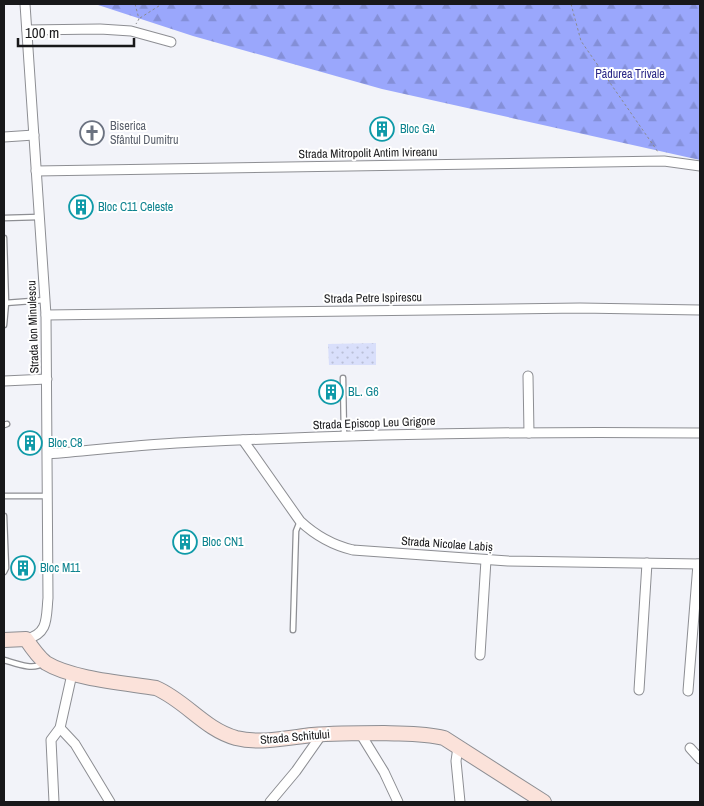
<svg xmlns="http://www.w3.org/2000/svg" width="704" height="806" viewBox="0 0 704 806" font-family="'Archivo Narrow',sans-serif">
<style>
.grass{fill:url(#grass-dots)}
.forest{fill:url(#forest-firs)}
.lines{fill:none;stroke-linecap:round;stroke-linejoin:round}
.lane-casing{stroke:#8d8e93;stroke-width:7}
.street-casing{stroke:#8d8e93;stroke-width:11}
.secondary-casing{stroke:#8d8e93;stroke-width:16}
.path{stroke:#8b8b8f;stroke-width:1;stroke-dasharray:2.5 2.5;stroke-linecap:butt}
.lane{stroke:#fff;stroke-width:4.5}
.street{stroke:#fff;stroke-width:9}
.secondary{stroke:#fbe2da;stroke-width:14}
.labels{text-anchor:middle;stroke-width:4;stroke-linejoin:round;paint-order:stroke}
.park-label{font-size:12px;fill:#2b2887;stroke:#fff}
.worship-label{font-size:12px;fill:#5b616d;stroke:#fff;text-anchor:start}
.culture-label{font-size:12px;fill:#0d838f;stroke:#fff;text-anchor:start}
.street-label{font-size:12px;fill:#18181a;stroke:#fff}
</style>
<defs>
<pattern id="grass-dots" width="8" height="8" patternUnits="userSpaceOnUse" patternTransform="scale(1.25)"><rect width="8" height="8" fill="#d9dffb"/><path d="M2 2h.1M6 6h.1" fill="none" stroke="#babfd7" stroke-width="1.8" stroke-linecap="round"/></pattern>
<pattern id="forest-firs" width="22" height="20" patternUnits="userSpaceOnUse" patternTransform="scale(1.25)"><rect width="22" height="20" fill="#9aa7fc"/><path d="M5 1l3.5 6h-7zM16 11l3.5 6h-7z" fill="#848fd7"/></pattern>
</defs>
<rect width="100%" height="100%" fill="#f2f3f9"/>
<!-- grass -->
<path class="grass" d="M376,343v22h-47l-1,-21z"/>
<!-- forest -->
<path class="forest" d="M95,4h605v156l-318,-71 -189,-53z"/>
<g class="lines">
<!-- lane casing -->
<g class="lane-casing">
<g id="lane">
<path d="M4,218l35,-1"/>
<path d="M4,238l2,65 -2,22"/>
<path d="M5,303l40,-3"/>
<path d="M343,378l1,58"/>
<path d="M4,425l3,-1"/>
<path d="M4,496h43"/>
<path d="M4,516l2,52 -2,4"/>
<path d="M293,630l3,-99 4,-10"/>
<path d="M4,660c11,3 29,11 39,3"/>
</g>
</g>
<!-- street casing -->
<g class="street-casing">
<g id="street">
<path d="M25,4l21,311 2,283c-2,19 1,36 -22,41"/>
<path d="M27,30l73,-1 31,2 40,11"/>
<path d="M4,137l30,-2"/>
<path d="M36,171l628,-10 36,5"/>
<path d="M46,315l534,-7 120,2"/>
<path d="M528,376l1,57"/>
<path d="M4,381l43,-2"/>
<path d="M243,440l57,81c16,15 32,24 53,29l155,11 192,3"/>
<path d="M48,454c49,-4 98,-10 147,-12 168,-8 337,-11 505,-9"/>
<path d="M480,655l6,-95"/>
<path d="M639,690l8,-127"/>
<path d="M688,691l10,-127"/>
<path d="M60,728l15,16 35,58"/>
<path d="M360,733l24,39 14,30"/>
<path d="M458,747l-2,14 4,41"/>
<path d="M690,748l10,11"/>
<path d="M54,802l-3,-62 9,-12 12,-54"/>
<path d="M270,802l26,-31 26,-37"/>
</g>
</g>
<!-- secondary casing -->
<g class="secondary-casing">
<path id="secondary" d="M4,640l22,-1c6,9 12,18 20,24 26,16 79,20 110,25 30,13 48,41 80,50 24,6 51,0 76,-3 24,-2 48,-2 72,-2 21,1 40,0 60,5l100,64"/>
</g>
<!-- path -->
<g class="path">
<path d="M135,4l4,15 -3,5"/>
<path d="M571,4l10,37 77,111"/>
<path d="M140,18l22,-14"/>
</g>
<!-- lane -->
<use href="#lane" class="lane"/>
<!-- street -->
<use href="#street" class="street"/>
<!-- secondary -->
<use href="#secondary" class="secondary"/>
</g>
<!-- icons -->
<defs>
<g id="building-ring" transform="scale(1.25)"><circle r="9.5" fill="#fff" stroke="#0f9aa8" stroke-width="1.5"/><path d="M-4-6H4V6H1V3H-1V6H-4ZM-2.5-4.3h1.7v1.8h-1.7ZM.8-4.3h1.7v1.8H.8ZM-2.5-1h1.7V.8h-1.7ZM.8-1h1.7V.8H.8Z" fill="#0f9aa8"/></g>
<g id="church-ring" transform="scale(1.25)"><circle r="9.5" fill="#fff" stroke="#6b7280" stroke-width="1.5"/><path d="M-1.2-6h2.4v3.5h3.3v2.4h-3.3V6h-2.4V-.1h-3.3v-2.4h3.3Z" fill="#6b7280"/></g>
</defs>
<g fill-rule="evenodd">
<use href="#building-ring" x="382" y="129"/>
<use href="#church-ring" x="92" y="133"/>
<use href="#building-ring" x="81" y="207"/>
<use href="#building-ring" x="331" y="392"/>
<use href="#building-ring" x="30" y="443"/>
<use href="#building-ring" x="185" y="542"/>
<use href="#building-ring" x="23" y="568"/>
</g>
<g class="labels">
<!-- park labels -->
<g class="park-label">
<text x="630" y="78">Pădurea Trivale</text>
</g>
<!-- worship labels -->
<g class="worship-label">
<text x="110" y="130">Biserica<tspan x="110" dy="14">Sfântul Dumitru</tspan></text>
</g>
<!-- culture labels -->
<g class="culture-label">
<text x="400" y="133">Bloc G4</text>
<text x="98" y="211">Bloc C11 Celeste</text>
<text x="348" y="396">BL. G6</text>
<text x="48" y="447">Bloc C8</text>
<text x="202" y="546">Bloc CN1</text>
<text x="40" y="572">Bloc M11</text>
</g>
<!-- street labels -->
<g class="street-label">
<text transform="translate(368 153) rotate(-1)" y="4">Strada Mitropolit Antim Ivireanu</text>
<text transform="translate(373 298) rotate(-1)" y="4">Strada Petre Ispirescu</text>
<text transform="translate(33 327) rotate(-92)" y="4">Strada Ion Minulescu</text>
<text transform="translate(374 423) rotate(-2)" y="4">Strada Episcop Leu Grigore</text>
<text transform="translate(447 544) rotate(4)" y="4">Strada Nicolae Labiș</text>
<text transform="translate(295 737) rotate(-5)" y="4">Strada Schitului</text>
</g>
</g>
<!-- border -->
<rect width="704" height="806" fill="none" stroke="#18181a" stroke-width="10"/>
<!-- scale -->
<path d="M18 38v8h116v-8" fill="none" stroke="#18181a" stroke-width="2.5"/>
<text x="25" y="38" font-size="15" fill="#18181a" stroke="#ffffff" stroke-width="4" paint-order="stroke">100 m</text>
</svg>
